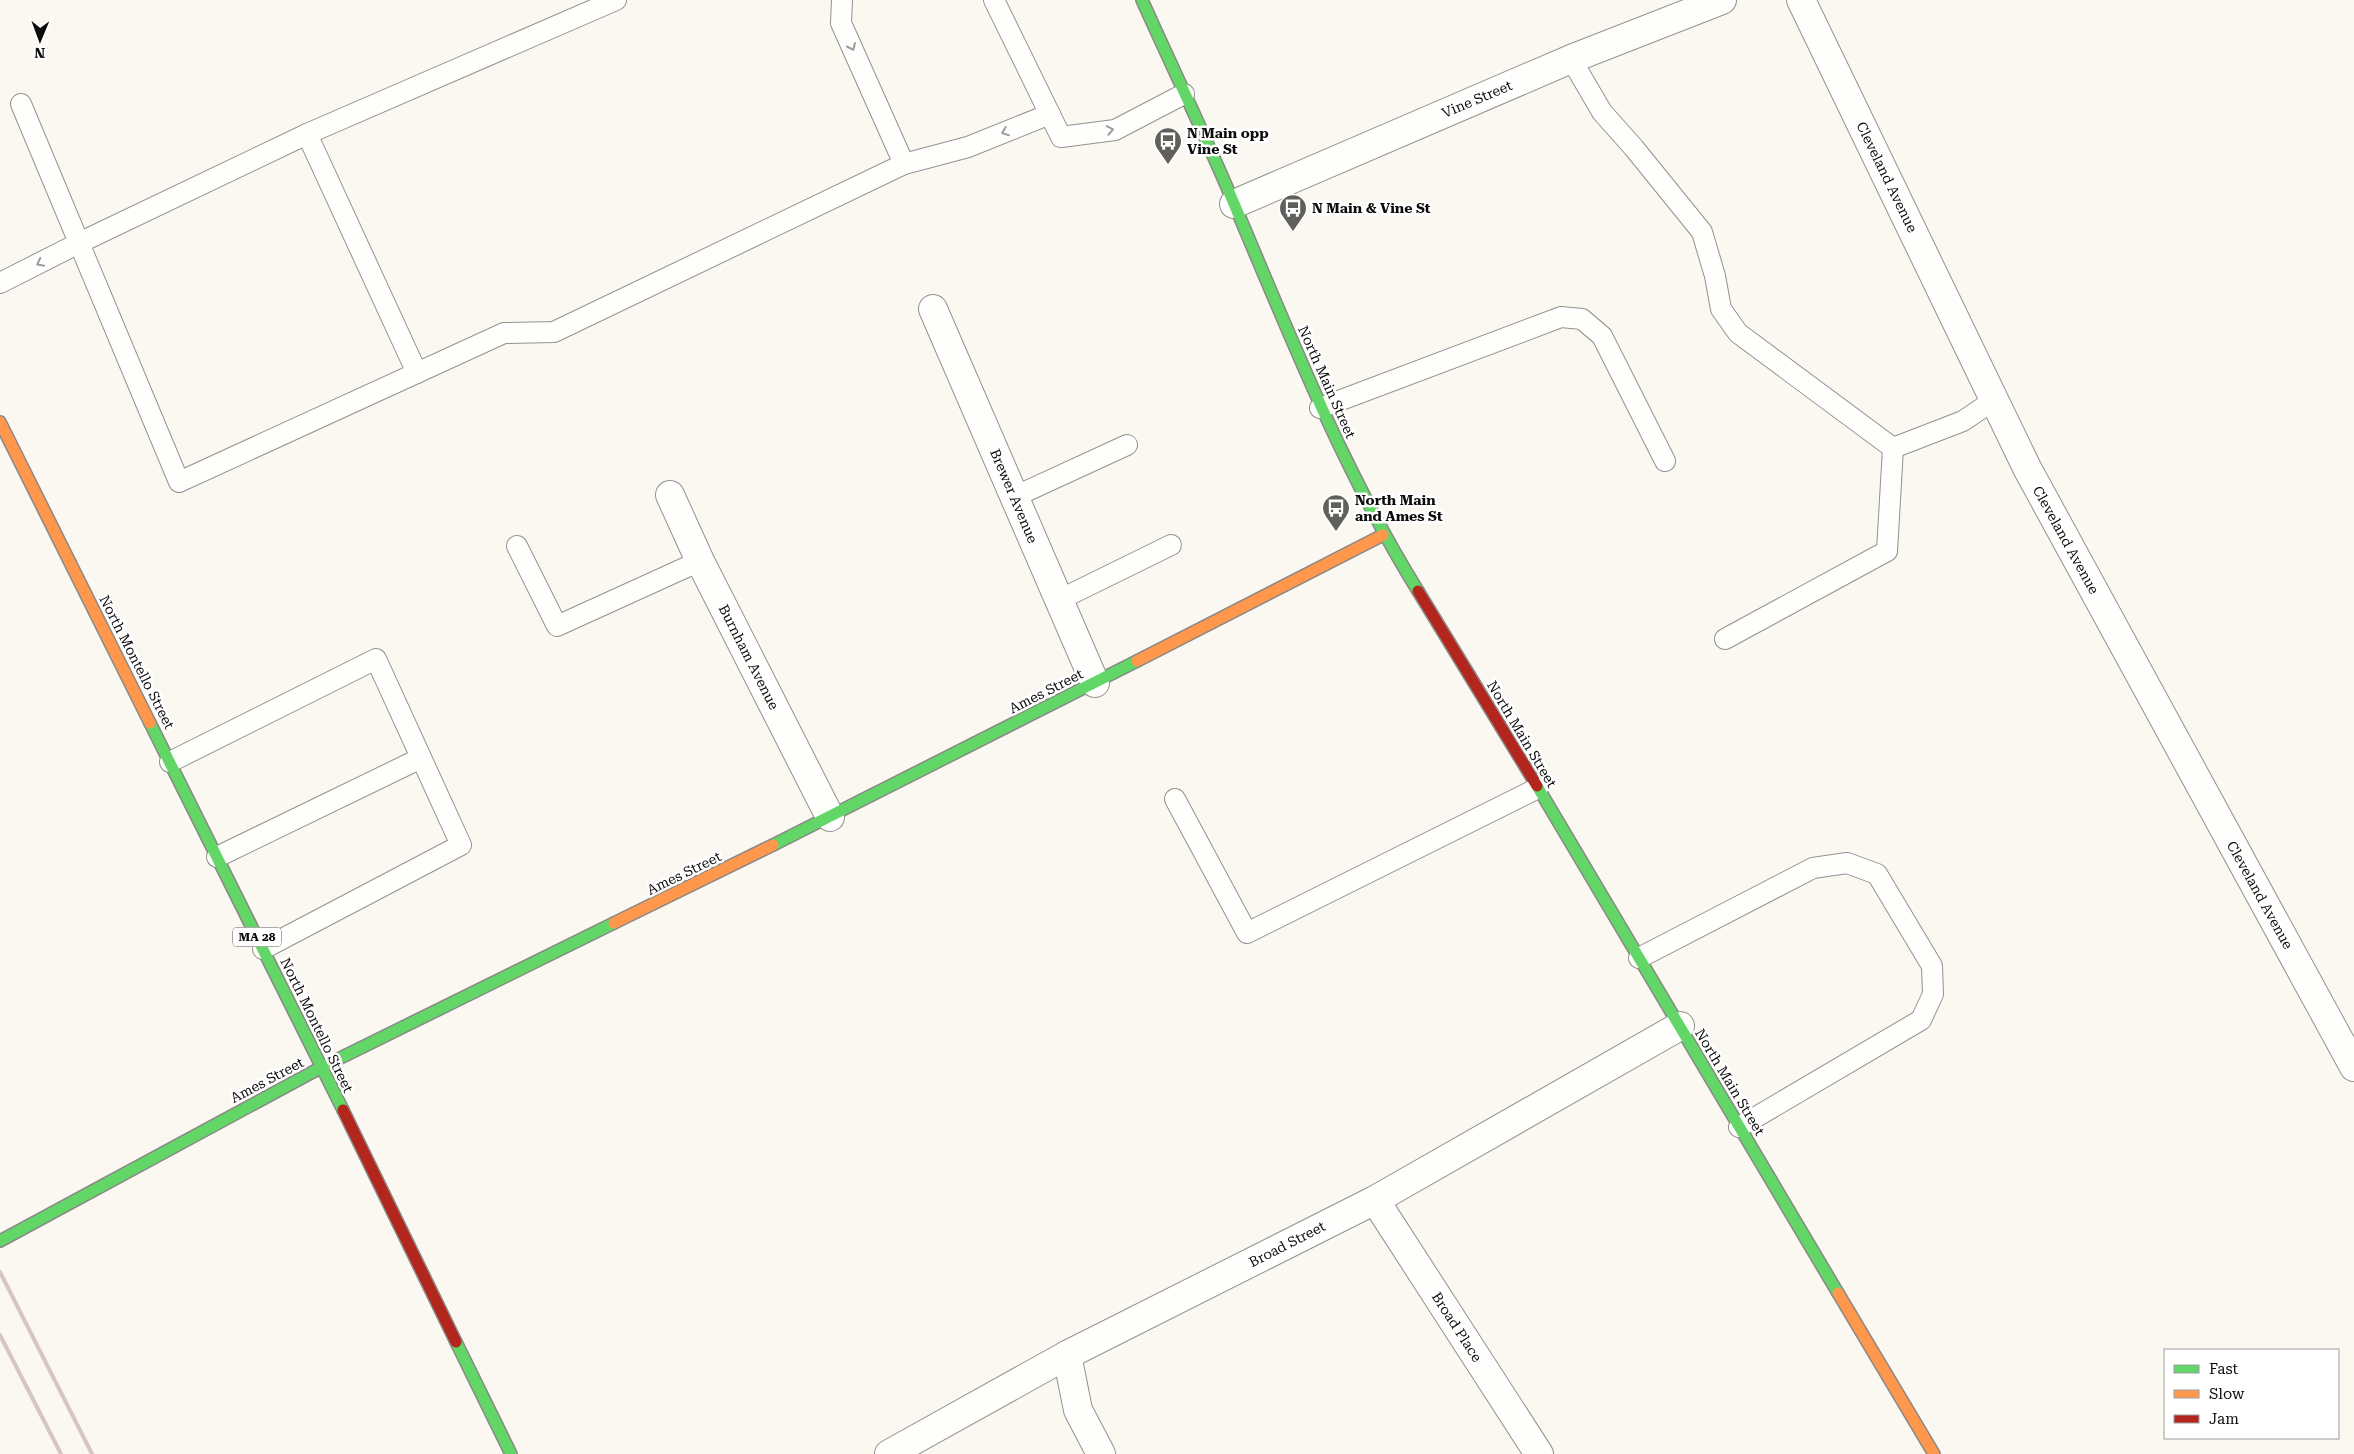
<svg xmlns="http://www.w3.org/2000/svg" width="2354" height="1454" viewBox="0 0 2354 1454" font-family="'Roboto Serif',serif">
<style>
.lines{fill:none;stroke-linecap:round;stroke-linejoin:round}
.lane-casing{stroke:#93928f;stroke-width:22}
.street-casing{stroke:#93928f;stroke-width:30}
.fast-casing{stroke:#8a8986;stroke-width:14}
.slow-casing{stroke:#8a8986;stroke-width:14}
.jam-casing{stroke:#8a8986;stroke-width:14}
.lane{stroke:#fefefd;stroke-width:20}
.street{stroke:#fefefd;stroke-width:28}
.fast{stroke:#63d668;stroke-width:11}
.slow{stroke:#ff974d;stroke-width:11}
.jam{stroke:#b3261e;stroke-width:11}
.rail{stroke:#d6c5c6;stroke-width:4}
.oneway{stroke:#9d9d9d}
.labels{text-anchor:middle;stroke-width:5;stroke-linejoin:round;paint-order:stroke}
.shield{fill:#fff;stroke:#555;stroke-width:1}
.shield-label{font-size:12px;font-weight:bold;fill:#0c0c0c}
.street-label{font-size:14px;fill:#0c0c0c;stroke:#fff}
.poi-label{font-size:14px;font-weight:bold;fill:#0c0c0c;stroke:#fff;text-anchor:start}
</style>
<rect width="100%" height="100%" fill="#faf8f1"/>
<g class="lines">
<!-- lane casing -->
<g class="lane-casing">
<g id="lane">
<path d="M842,0l-1,23 63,141"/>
<path d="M994,0l67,137 54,-7 69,-36"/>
<path d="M1571,59l31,53 32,36 68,84 13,44 6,33 17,24 155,115 70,-27 31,-21"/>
<path d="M21,104l158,378 325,-149 50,-1 350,-168 64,-17 82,-33"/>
<path d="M307,134l309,-134"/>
<path d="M0,283l79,-40 228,-109 110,239"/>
<path d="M1320,408l241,-91 21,2 20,17 63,125"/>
<path d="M1014,497l113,-52"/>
<path d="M517,546l40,80 143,-65"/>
<path d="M1059,600l112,-55"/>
<path d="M1725,639l162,-88 6,-103"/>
<path d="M170,762l206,-103 85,186 -198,104"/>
<path d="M1175,799l72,134 291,-145"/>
<path d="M217,857l204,-99"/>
<path d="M1639,958l174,-90 34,-5 30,11 55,92 1,28 -12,26 -182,107"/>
</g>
</g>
<!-- street casing -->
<g class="street-casing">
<g id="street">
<path d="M1801,0l226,468 327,599"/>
<path d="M1234,204l337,-145 151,-59"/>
<path d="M933,309l162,374"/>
<path d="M670,495l30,66 130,256"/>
<path d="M1375,1200l164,254"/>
<path d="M1067,1355l11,55 23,44"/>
<path d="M889,1454l178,-99 308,-155 305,-174"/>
</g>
</g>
<!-- fast casing -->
<g class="fast-casing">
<g id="fast">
<path d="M1142,0c31,69 64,137 93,206 56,132 108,264 183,385"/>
<path d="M150,723l193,387"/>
<path d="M1537,786l301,507"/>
<path d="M773,845l364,-184"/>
<path d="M0,1241l322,-174 292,-144"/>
<path d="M456,1342l55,112"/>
</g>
</g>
<!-- slow casing -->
<g class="slow-casing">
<g id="slow">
<path d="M0,422l150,301"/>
<path d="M1137,661l246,-126"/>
<path d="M614,923l159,-78"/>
<path d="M1838,1293l96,161"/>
</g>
</g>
<!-- jam casing -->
<g class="jam-casing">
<g id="jam">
<path d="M1418,591l119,195"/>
<path d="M343,1110l113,232"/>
</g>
</g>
<!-- lane -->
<use href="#lane" class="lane"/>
<!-- street -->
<use href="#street" class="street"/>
<!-- fast -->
<use href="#fast" class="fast"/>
<!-- slow -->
<use href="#slow" class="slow"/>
<!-- jam -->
<use href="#jam" class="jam"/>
<!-- rail -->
<g class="rail">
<path d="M0,1272l92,182"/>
<path d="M0,1335l61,119"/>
</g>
</g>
<!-- one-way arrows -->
<defs><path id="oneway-chevron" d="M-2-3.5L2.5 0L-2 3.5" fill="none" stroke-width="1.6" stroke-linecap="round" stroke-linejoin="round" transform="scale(1.25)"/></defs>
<g class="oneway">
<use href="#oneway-chevron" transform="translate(852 47) rotate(66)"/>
<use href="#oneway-chevron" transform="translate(1110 130) rotate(-11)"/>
<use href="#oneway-chevron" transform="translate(1005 132) rotate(159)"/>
<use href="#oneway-chevron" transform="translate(40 263) rotate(153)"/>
</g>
<!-- icons -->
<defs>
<g id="bus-pin" transform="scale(1.4375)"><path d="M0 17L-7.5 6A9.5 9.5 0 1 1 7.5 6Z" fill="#5f5f5c" stroke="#fff"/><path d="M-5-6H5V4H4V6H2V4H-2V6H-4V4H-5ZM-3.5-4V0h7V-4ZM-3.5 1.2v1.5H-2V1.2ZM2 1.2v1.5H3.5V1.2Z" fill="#fff"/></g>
</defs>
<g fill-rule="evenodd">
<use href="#bus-pin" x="1168" y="141"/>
<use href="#bus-pin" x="1293" y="208"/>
<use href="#bus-pin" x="1336" y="508"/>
</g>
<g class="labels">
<!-- shield labels -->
<rect class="shield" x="233" y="927.5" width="48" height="19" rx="4"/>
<g class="shield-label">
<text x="257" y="941">MA 28</text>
</g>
<!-- street labels -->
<g class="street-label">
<text transform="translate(1477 99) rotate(-23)" y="5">Vine Street</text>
<text transform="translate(1887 177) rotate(64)" y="5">Cleveland Avenue</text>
<text transform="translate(1327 382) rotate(66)" y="5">North Main Street</text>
<text transform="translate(1014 496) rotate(67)" y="5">Brewer Avenue</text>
<text transform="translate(2066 540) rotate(61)" y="5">Cleveland Avenue</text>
<text transform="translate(749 657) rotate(63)" y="5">Burnham Avenue</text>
<text transform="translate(137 662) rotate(63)" y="5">North Montello Street</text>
<text transform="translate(1046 691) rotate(-27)" y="5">Ames Street</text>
<text transform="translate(1522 734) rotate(59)" y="5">North Main Street</text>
<text transform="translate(684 873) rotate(-26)" y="5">Ames Street</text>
<text transform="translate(2260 895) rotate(61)" y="5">Cleveland Avenue</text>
<text transform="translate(317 1025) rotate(64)" y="5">North Montello Street</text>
<text transform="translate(267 1080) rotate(-28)" y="5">Ames Street</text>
<text transform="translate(1730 1082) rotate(59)" y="5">North Main Street</text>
<text transform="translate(1287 1244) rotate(-27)" y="5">Broad Street</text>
<text transform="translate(1457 1327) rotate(57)" y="5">Broad Place</text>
</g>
<!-- poi labels -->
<g class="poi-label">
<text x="1187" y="138">N Main opp<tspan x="1187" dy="16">Vine St</tspan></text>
<text x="1312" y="213">N Main &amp; Vine St</text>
<text x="1355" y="505">North Main<tspan x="1355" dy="16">and Ames St</tspan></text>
</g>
</g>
<!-- legend -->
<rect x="2164" y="1349" width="175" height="90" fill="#ffffff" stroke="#9e9e9e"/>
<rect x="2174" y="1365" width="25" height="8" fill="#63d668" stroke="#9e9e9e"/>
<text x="2209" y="1374" font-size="15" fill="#0c0c0c">Fast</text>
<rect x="2174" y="1390" width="25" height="8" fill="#ff974d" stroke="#9e9e9e"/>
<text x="2209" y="1399" font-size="15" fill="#0c0c0c">Slow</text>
<rect x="2174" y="1415" width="25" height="8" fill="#b3261e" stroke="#9e9e9e"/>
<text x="2209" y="1424" font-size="15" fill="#0c0c0c">Jam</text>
<!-- north arrow -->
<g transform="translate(40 40) rotate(181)" stroke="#ffffff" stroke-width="4" paint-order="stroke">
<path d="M0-4L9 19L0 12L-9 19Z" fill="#0c0c0c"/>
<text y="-8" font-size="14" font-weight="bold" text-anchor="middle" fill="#0c0c0c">N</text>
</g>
</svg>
